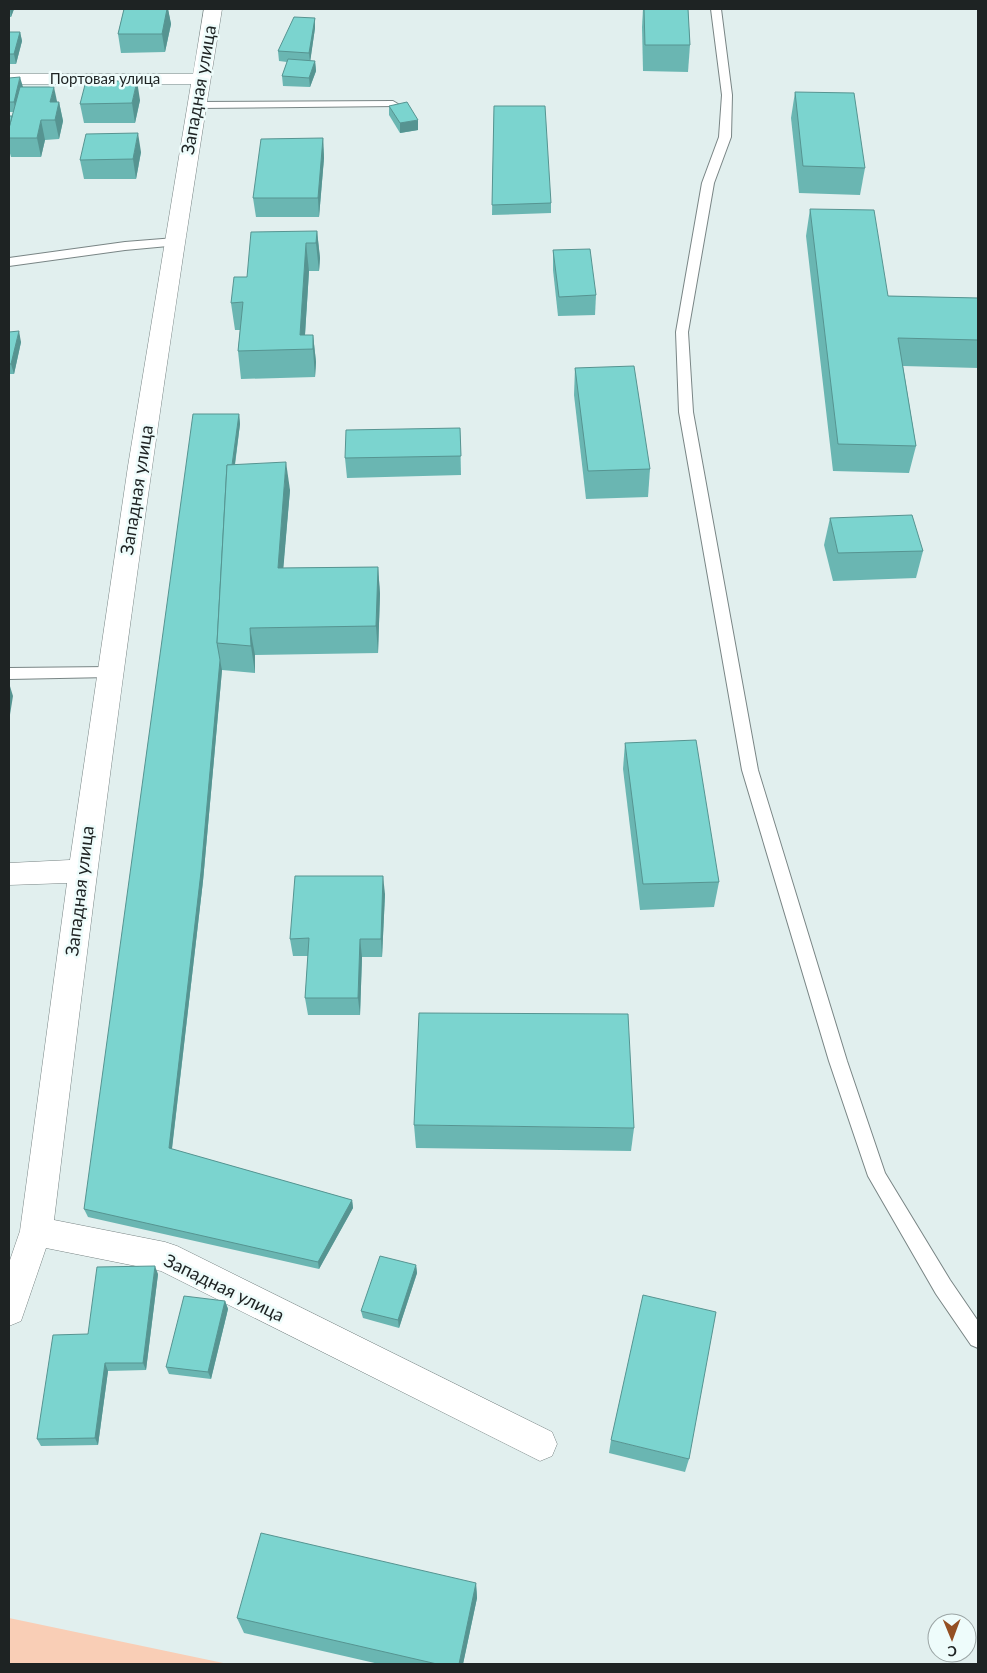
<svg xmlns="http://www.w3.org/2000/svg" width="987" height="1673" viewBox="0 0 987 1673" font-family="Lato,sans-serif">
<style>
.green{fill:#f9ceb6}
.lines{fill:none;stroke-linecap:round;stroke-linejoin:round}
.service-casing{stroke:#798585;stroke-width:2}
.minor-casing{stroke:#798585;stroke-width:1}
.service{fill:#fff;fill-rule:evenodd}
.minor{fill:#fff;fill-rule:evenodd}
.wall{fill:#6ab6b2}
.shaded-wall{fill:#569491}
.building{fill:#7bd4cf;stroke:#569491}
.labels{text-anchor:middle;stroke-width:5;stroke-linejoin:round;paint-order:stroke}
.far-street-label{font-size:15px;fill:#1e2323;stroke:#eefcfb}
.street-label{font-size:18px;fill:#1e2323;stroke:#eefcfb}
</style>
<rect width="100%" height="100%" fill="#e1efee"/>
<!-- green -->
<path class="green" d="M9,1618l219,46h-219z"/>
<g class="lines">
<!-- service casing -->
<g class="service-casing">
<g id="service">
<path d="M711,9h10l11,86 -1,42 -17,46 -26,149 5,80 65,358 89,291 38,112 65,107 28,41v27l-7,-3 -35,-51 -68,-118 -39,-115 -87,-291 -63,-358 -3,-80 26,-149 17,-46 3,-42z"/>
<path d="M393,101l5,3 -1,2 -201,2 -5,-3 5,-3z"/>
<path d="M175,238l4,1 2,3 -2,3 -54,5 -116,16v-8l116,-16z"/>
<path d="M110,667l5,1 3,4 -3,4 -5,1 -101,2v-11z"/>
</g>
</g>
<!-- minor casing -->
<g class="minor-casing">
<path id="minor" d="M204,9h18c-66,402 -119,806 -168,1211l111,22 12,4 375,186 5,12 -5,12 -12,5 -379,-190 -115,-23 -25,73 -12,5v-63l11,-32 47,-348 -58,2v-22l61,-3 58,-394 63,-382h-182v-10h184z"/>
</g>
<!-- service -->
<use href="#service" class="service"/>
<!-- minor -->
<use href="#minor" class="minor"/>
</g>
<!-- wall -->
<g class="wall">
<path d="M9,9h5l-3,8h-2z"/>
<path d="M124,9h44l3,15 -6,28 -44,1 -3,-19z"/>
<path d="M643,9h45l2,36 -2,27 -45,-1 -1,-44z"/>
<path d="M315,18v10l-5,33h5l1,10 -6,16 -27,-1 -1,-10 5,-14 -8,-1 -1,-10z"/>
<path d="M9,32h11l2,9 -6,23h-7z"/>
<path d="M9,78l14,9 34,15h2l4,19 -4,18 -14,1 -4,17h-30l-2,-7v-34h3l1,-4h-4z"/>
<path d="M795,92l70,76 -5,27 -61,-2 -8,-75z"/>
<path d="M140,100l-5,23h-51l-4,-19z"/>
<path d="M389,106l29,24 -18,3 -11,-18z"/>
<path d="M494,106l57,97v10l-59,2z"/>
<path d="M323,138l1,20 -5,59h-63l-3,-19z"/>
<path d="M141,152l-5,27h-52l-4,-19z"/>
<path d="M810,209l78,87 90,2v70l-75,-2 13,80 -7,27 -76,-2 -27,-235z"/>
<path d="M317,231l3,27 -1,13h-10l-4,64h8l3,27 -1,15 -74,2 -3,-28 2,-21h-5l-4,-27 16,-26z"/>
<path d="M553,250l43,45 -1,20 -37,1 -5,-46z"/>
<path d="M9,332l12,10 -7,32h-5z"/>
<path d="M575,368l75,101 -2,28 -62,2 -12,-104z"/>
<path d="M239,414l1,10 -5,41 55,25 -7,78 95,-1 2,27 -2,59 -123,2v18l-33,-3 -19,211 -31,268 180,51 1,8 -34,61 -231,-52 -4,-8z"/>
<path d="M460,428l1,47 -114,3 -2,-20z"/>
<path d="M830,518l93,33 -7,27 -83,3 -9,-36z"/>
<path d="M625,743l94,139 -5,25 -74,3 -17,-141z"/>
<path d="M385,894l-3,63h-20l-2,58h-52l-3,-17 3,-42h-15l-3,-17z"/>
<path d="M414,1125l220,3 -3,23 -215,-3z"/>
<path d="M416,1265l1,8 -18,55 -36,-10 -2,-7z"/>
<path d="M158,1274l-12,96 -38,1 -10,74 -57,1 -4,-7 51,-105z"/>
<path d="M225,1301l3,8 -17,70 -42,-5 -3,-7z"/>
<path d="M611,1440l78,19 -4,13 -76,-19z"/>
<path d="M476,1583l1,15 -14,66h-84l-135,-31 -7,-15z"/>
</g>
<!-- shaded-wall -->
<g class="shaded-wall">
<path d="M10,9h4l-3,8z"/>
<path d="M167,9h1l3,15 -6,28 -3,-18z"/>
<path d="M315,18v10l-5,35 -1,-10z"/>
<path d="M20,32l2,9 -6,23 -2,-10z"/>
<path d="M315,61l1,10 -6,16 -1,-9z"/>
<path d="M20,77l3,10 -7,25 -2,-10z"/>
<path d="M137,81l3,19 -5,23 -3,-20z"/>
<path d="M54,87l4,19 -4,15 -4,-19z"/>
<path d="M59,102l4,19 -4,18 -4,-19z"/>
<path d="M41,120l4,20 -4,17 -4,-19z"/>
<path d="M418,120v10l-18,3v-10z"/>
<path d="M138,133l3,19 -5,27 -3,-20z"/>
<path d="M323,138l1,20 -5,59 -1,-19z"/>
<path d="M317,231l3,27 -1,13 -3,-28z"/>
<path d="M306,243l3,28 -5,79 -4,-15z"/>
<path d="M19,331l2,11 -7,32 -3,-10z"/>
<path d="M313,335l3,27 -1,15 -2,-28z"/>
<path d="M239,414l1,10 -9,69 -1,-10z"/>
<path d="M286,462l4,28 -9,106 -3,-28z"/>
<path d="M378,567l2,27 -2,59 -2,-27z"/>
<path d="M250,628l5,27v18l-4,-27z"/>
<path d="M220,660l2,10 -19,211 -32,275 -2,-8z"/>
<path d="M9,683l4,13 -4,25z"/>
<path d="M383,876l2,18 -3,63 -1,-18z"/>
<path d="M360,939l2,18 -2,58 -2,-17z"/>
<path d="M352,1200l1,8 -34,61 -1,-7z"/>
<path d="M416,1265l1,8 -18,55 -1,-8z"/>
<path d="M155,1266l3,8 -12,96 -3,-7z"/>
<path d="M225,1301l3,8 -17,70 -3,-7z"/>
<path d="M105,1363l3,8 -10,74 -3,-7z"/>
<path d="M476,1583l1,15 -14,66h-4z"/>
</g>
<!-- building -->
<g class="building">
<path d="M124,9h43l-5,25h-44z"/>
<path d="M644,9h44l2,36h-45z"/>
<path d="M294,17l21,1 -6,35 -31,-2z"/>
<path d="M9,32h11l-6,22h-5z"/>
<path d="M288,59l27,2 -6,17 -27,-2z"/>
<path d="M20,77l-6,25h-5v-24z"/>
<path d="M86,81h51l-5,22 -52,1z"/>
<path d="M20,87h34l-4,15h9l-4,18h-14l-4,18h-28v-10z"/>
<path d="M795,92l59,1 11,75 -62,-2z"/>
<path d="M407,102l11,18 -18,3 -11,-17z"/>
<path d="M494,106h51l6,97 -59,2z"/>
<path d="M9,116h3l-3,12z"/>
<path d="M138,133l-5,26 -53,1 6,-26z"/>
<path d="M323,138l-5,60h-65l8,-59z"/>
<path d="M810,209l64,1 14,86 90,2v42l-80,-2 18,108 -78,-2z"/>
<path d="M317,231l-1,12h-10l-6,92h13v14l-75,2 5,-49 -12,1 3,-26h13l4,-45z"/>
<path d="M590,249l6,46 -37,2 -6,-47z"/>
<path d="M19,331l-8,33h-2v-32z"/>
<path d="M634,366l16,103 -62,2 -13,-103z"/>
<path d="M193,414h46l-7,51h-5l-10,178 3,17 -19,212 -32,276 183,52 -34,62 -234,-53z"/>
<path d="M460,428l1,28 -116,2 1,-28z"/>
<path d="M286,462l-8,106 100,-1 -2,59 -126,2 1,18 -34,-3 10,-178z"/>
<path d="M912,515l11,36 -85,2 -8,-35z"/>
<path d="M696,740l23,142 -76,2 -18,-141z"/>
<path d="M295,876h88l-2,63h-21l-2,59h-53l4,-60 -19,1z"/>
<path d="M419,1013l209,1 6,114 -220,-3z"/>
<path d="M380,1256l36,9 -18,55 -37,-9z"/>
<path d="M155,1266l-12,97h-38l-10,75 -58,1 16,-104 35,-1 9,-67z"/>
<path d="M643,1295l73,17 -27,147 -78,-19z"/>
<path d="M184,1296l41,5 -17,71 -42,-5z"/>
<path d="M261,1533l215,50 -17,81h-22l-200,-46z"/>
</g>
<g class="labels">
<!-- far-street labels -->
<g class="far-street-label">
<text x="105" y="84">Портовая улица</text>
</g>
<!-- street labels -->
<g class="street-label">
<text transform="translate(199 90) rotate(-80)" y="6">Западная улица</text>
<text transform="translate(137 490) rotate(-81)" y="6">Западная улица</text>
<text transform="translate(80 891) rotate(-83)" y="6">Западная улица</text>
<text transform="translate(224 1288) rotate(26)" y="6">Западная улица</text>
</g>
</g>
<!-- border -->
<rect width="987" height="1673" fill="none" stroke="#1e2323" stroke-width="20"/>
<!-- north arrow -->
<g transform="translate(952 1638) rotate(179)"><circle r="24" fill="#eefcfb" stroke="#9ba5a5"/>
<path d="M0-4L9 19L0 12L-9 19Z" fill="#944f23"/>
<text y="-8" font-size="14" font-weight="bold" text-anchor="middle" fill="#1e2323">С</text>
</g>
</svg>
